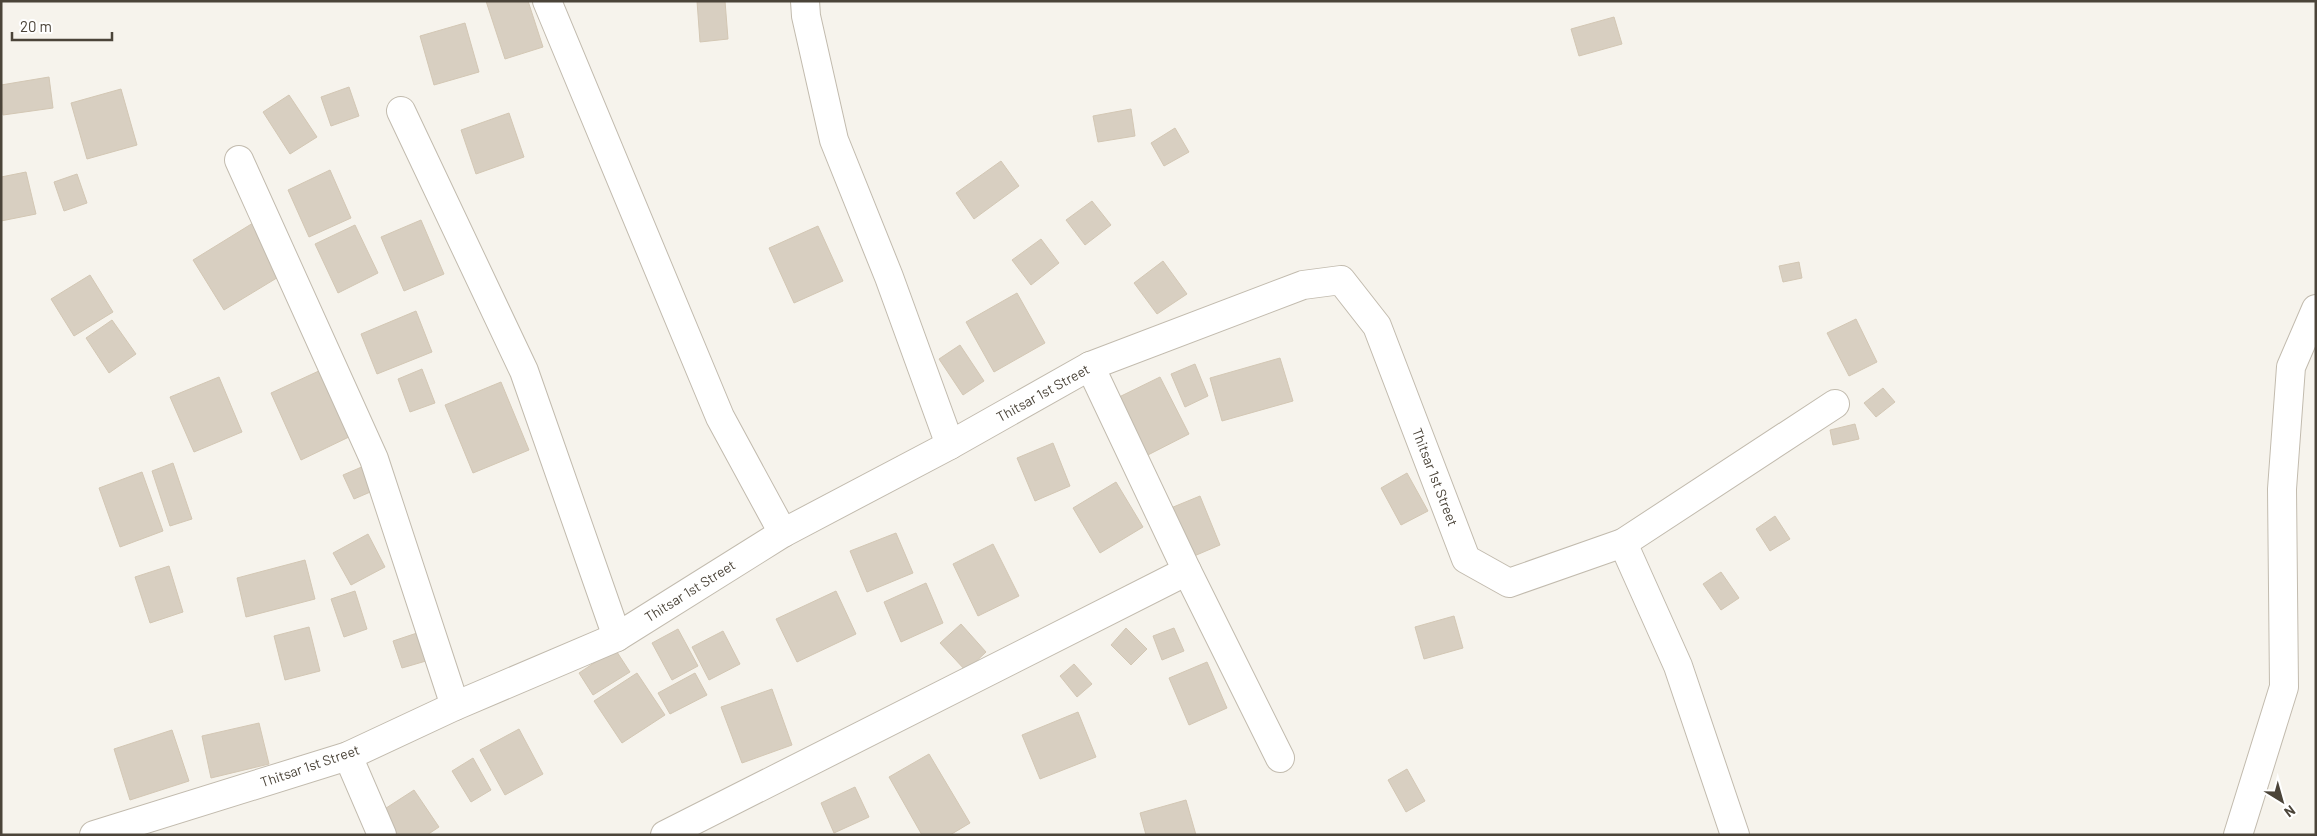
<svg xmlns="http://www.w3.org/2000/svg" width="2317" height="836" viewBox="0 0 2317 836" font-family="Barlow,sans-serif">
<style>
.building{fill:#d8cfc1;stroke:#d3c7b4}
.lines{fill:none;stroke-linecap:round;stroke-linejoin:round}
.minor-casing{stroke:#c2bbae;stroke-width:30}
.minor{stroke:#fff;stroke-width:28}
.labels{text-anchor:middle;stroke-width:5;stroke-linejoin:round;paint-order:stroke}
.street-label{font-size:14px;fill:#4b4439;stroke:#fff}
</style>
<rect width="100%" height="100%" fill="#f6f3ec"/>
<!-- building -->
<g class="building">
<path d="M486,1h42l15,46 -38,12z"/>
<path d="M697,1h28l3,38 -28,3z"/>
<path d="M1614,17l8,27 -43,12 -8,-27z"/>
<path d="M465,23l14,49 -45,13 -14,-49z"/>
<path d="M49,77l4,31 -50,7 -2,-30z"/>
<path d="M349,87l10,29 -28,10 -10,-29z"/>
<path d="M121,89l16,56 -50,14 -16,-56z"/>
<path d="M289,95l28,42 -27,17 -27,-42z"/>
<path d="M1131,109l4,27 -37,6 -5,-26z"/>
<path d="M509,113l15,44 -48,17 -15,-44z"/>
<path d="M1175,128l14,24 -25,14 -13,-23z"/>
<path d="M1001,161l18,25 -45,33 -18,-26z"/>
<path d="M330,170l21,48 -42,19 -21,-47z"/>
<path d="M26,172l10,42 -35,7v-44z"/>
<path d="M77,174l10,29 -23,8 -10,-29z"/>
<path d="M1092,201l19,24 -26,20 -19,-25z"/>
<path d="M421,220l23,54 -40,17 -23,-54z"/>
<path d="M253,223l32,50 -61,37 -31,-50z"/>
<path d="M355,225l23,48 -40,20 -23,-49z"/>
<path d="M818,226l25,55 -49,22 -25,-55z"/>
<path d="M1041,239l18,24 -28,22 -19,-25z"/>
<path d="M1163,261l24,33 -30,20 -23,-31z"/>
<path d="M1799,262l3,16 -19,4 -4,-16z"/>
<path d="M90,275l23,37 -39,24 -23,-37z"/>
<path d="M1017,293l28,50 -51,29 -28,-50z"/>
<path d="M416,311l16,41 -55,22 -16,-40z"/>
<path d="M1856,319l21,43 -28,14 -22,-43z"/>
<path d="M112,320l24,34 -27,19 -23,-35z"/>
<path d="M960,345l24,36 -21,14 -24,-36z"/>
<path d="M1280,358l13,43 -71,20 -12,-43z"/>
<path d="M1195,364l13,32 -23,11 -14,-33z"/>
<path d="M422,369l13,34 -25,9 -12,-33z"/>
<path d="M321,370l30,66 -50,24 -30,-67z"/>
<path d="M219,377l23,55 -48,20 -24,-55z"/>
<path d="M1160,377l29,57 -47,24 -29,-58z"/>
<path d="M501,382l28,68 -56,23 -28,-68z"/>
<path d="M1883,388l12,14 -19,15 -12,-14z"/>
<path d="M1855,424l4,15 -26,6 -3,-15z"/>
<path d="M1053,443l17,43 -35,15 -18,-43z"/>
<path d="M173,463l19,56 -22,7 -18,-55z"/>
<path d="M364,466l11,24 -21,9 -11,-24z"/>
<path d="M142,472l21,59 -43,16 -21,-59z"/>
<path d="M1407,473l21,38 -27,14 -20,-37z"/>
<path d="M1116,482l27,45 -43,26 -27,-45z"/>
<path d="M1200,496l20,49 -33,14 -21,-49z"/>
<path d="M1775,516l15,23 -20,12 -14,-22z"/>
<path d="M896,533l17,40 -46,19 -17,-41z"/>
<path d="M368,534l17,33 -34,18 -18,-32z"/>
<path d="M993,544l26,52 -41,20 -25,-52z"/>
<path d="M305,560l10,39 -69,18 -9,-39z"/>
<path d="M169,566l14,46 -33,11 -15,-46z"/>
<path d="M1721,572l18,26 -18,12 -18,-26z"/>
<path d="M926,583l17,40 -42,19 -17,-40z"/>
<path d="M355,591l12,38 -23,8 -13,-38z"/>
<path d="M836,591l20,43 -59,28 -21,-43z"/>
<path d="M1454,616l9,32 -39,11 -9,-32z"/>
<path d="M961,624l25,28 -20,19 -26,-28z"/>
<path d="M309,627l11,44 -35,9 -11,-44z"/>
<path d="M1126,628l21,21 -16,16 -20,-20z"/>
<path d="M1174,628l10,23 -22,9 -9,-24z"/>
<path d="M678,629l20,37 -26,14 -20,-37z"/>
<path d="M723,631l17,33 -31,16 -17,-33z"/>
<path d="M417,633l9,28 -24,7 -9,-27z"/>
<path d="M615,649l15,23 -37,23 -14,-22z"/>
<path d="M1207,662l20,46 -38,17 -20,-47z"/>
<path d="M1074,664l18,20 -15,13 -17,-21z"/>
<path d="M637,673l28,42 -43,28 -28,-42z"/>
<path d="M695,673l12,22 -37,19 -12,-21z"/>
<path d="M772,689l20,56 -50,18 -21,-56z"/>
<path d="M1078,712l18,45 -56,22 -18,-44z"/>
<path d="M259,723l10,41 -58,14 -9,-42z"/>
<path d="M519,729l24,45 -38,21 -25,-45z"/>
<path d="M172,730l17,51 -59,19 -16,-51z"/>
<path d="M929,754l41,69 -20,12h-28l-33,-58z"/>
<path d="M473,758l18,32 -20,12 -19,-31z"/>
<path d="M1407,769l18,32 -19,11 -18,-32z"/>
<path d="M855,787l14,30 -35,16 -13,-30z"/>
<path d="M414,790l25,37 -12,8h-33l-14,-23z"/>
<path d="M1186,800l10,35h-50l-6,-22z"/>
</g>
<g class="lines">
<!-- minor casing -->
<g class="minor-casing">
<g id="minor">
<path d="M547,1l173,416 63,116"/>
<path d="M805,1l1,15 28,124 55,137 61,168"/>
<path d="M401,111l123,260 93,266"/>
<path d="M239,160l135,299 81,247"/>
<path d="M1090,366l97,205 93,187"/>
<path d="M1623,543l55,123 57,169"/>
<path d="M348,756l34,79"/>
<path d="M94,835l254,-79 107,-50 162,-69 166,-104 167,-88 140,-79 213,-81 38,-5 36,46 89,233 43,24 114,-40 212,-139"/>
<path d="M665,835l522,-264"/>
<path d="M2238,835l46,-148 -2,-198 9,-122 25,-58"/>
</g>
</g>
<!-- minor -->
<use href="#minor" class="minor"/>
</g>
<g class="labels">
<!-- street labels -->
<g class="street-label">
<text transform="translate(1043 393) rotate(-29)" y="5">Thitsar 1st Street</text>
<text transform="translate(1435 477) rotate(69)" y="5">Thitsar 1st Street</text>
<text transform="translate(690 591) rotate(-32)" y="5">Thitsar 1st Street</text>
<text transform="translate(310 766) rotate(-19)" y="5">Thitsar 1st Street</text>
</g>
</g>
<!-- border -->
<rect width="2317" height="836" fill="none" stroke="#4b4439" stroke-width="5"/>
<!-- north arrow -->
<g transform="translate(2282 801) rotate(143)" stroke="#ffffff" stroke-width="4" paint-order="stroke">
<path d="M0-4L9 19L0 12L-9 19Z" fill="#4b4439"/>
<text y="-8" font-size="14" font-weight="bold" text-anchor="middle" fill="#4b4439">N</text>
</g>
<!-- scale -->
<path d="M12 32v8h100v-8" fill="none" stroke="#4b4439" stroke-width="2.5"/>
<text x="20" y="32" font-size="15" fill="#4b4439" stroke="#ffffff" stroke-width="4" paint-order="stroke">20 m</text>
</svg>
